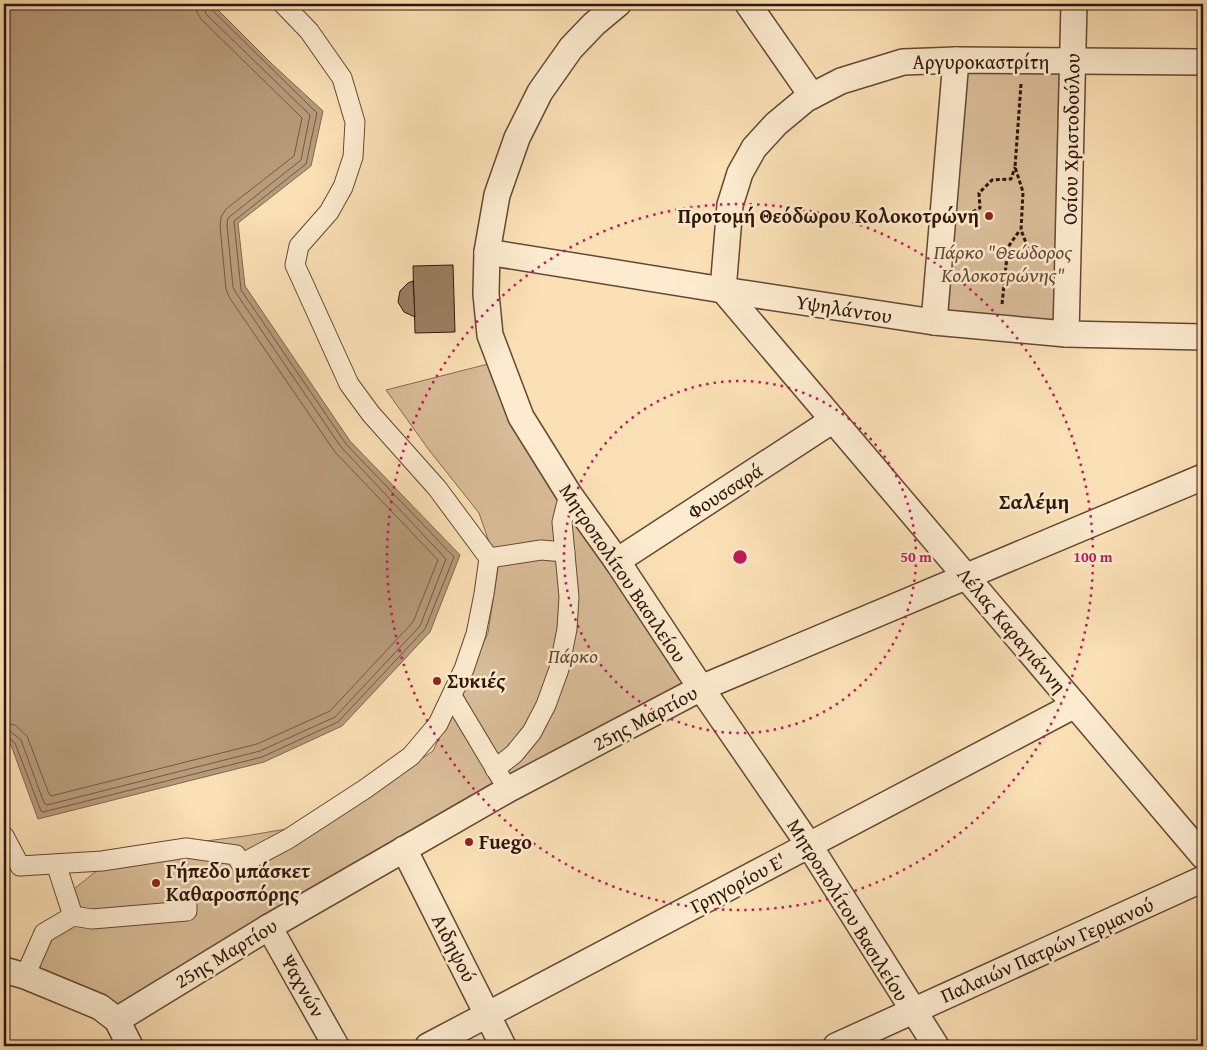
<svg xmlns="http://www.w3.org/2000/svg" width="1207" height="1050" viewBox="0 0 1207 1050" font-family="'Gentium Book Plus',serif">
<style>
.green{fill:#d9bd98;stroke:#866950}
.water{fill:#b79b7a;stroke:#82654c}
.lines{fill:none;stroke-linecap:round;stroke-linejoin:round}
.shore{stroke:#745841;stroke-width:1}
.building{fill:#9b7f62;stroke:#321508}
.pedestrian-casing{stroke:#644833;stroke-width:21}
.minor-casing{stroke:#644833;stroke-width:28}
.path{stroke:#321508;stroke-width:3;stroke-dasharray:4 2.5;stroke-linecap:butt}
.pedestrian{stroke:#fcebcf;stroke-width:19}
.minor{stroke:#fcebcf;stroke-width:25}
.ring{fill:none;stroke:#c2185b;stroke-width:2.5;stroke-dasharray:2.5 5}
.poi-dot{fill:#8f2418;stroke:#fcebcf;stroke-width:2}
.labels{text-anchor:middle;stroke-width:5;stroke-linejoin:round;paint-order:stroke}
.street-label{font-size:20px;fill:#321508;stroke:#fcebcf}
.poi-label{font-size:20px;font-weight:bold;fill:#321508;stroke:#fcebcf;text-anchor:start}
.park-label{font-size:20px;font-style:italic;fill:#644733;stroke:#fcebcf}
.neighbourhood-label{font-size:21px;font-weight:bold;fill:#321508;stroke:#fcebcf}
.centre{fill:#c2185b;stroke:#fcebcf;stroke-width:2.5}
.ring-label{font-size:15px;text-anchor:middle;font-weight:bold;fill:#c2185b;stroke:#fcebcf;stroke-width:5;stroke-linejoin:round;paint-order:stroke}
</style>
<rect width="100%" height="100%" fill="#fbe0b5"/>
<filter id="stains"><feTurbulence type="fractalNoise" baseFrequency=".004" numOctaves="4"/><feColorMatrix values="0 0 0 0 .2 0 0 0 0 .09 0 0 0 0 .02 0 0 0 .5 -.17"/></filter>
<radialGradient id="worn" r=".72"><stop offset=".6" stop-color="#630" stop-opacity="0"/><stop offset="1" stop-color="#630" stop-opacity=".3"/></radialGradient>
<!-- green -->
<g class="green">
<path d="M956,60l117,2 -7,272 -132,-12z"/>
<path d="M500,361l201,327 -584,332 -92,-44 19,-43 29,-17 -4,-23 51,-41 125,-16 83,-14 105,-71 55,-118 10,-65 -19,-55 -50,-63 -43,-60z"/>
</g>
<!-- water -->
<path class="water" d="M4,4h208l60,60 51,47 -12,55 -73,57 7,63 105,155 110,114 -30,77 -88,94 -78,36 -226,57 -27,-74 -7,-5z"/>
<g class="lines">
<!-- shore -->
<g class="shore">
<path d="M4,723l11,2 12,11 22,58 2,2 206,-52 73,-33 83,-89 25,-62 -103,-108 -106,-155 -3,-8 -6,-63 1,-9 5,-8 68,-53 8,-38 -101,-99 -4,-7 -2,-8"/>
<path d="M4,730l7,2 10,8 23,63 3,2 213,-54 75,-34 85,-91 26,-67 -105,-112 -105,-154 -3,-6 -6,-62 1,-7 73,-58 9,-45 -104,-101 -3,-10"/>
<path d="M4,736l4,1 7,6 26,68 2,1 219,-55 76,-35 87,-93 29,-72 -108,-113 -105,-154 -7,-69 72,-57 11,-51 -106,-104 -2,-5"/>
</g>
</g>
<!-- building -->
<g class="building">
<path d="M453,265l2,67 -40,1 -2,-67z"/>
<path d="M413,281l2,36 -11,-5 -6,-10 2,-11 8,-8z"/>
</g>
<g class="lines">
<!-- pedestrian casing -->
<g class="pedestrian-casing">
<g id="pedestrian">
<path d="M489,558l52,-8 24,2"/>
<path d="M452,696l49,82"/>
<path d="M495,769l19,-15 18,-22 14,-27 13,-36 8,-40 2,-32 -7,-75 7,-28"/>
<path d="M4,836l16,30 82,-5 84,-13 50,7 5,9 47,-25 77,-50 46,-33 27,-32 26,-55 12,-35 8,-40 5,-36 -52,-70 -66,-74 -22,-30 -54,-119 4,-19 30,-34 14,-25 10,-30 2,-35 -13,-44 -33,-47 -26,-27"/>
<path d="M56,864l17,52"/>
<path d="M25,976l19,-43 29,-17 19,3 95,-8v-6"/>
</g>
</g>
<!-- minor casing -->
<g class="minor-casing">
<g id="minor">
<path d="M618,4l-24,20 -23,24 -31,44 -23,46 -20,57 -10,57 -1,42 4,41 31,82 48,77 48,67 84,127 108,157 127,201"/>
<path d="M748,4l64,92"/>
<path d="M1203,62l-247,-2 -53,2 -62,19 -35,18 -30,25 -22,24 -14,25 -10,32 -7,85 480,566"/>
<path d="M487,252l236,38 211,32 132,12 137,3"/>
<path d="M934,322l22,-262"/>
<path d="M1066,334l8,-330"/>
<path d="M617,561l216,-141"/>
<path d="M404,849l99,197"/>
<path d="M269,927l67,119"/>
<path d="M4,970l21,6 75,31 17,13 13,26"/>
<path d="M117,1020l152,-93 240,-138 192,-101 502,-211"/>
<path d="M428,1046l647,-341"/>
<path d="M836,1046l367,-167"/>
</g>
</g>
<!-- path -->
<g class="path">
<path d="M1021,84l-6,83 8,25 -2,38 12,31"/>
<path d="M967,215l13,-7 -1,-15 13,-13 19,-1 4,-12"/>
<path d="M1002,304l6,-57 12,-17"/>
</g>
<!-- pedestrian -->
<use href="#pedestrian" class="pedestrian"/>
<!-- minor -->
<use href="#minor" class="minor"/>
</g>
<!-- distance rings -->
<g class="ring">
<circle cx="740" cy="557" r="176"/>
<circle cx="740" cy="557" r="353"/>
</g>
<!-- markers -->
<g class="poi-dot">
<circle cx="989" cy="216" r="5"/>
<circle cx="437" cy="681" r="5"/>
<circle cx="469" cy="842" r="5"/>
<circle cx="156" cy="883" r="5"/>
</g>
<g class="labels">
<!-- street labels -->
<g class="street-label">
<text x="981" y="69">Αργυροκαστρίτη</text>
<text transform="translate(1071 139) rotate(-89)" y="7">Οσίου Χριστοδούλου</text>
<text transform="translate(844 309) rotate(9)" y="7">Υψηλάντου</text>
<text transform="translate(725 491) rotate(-33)" y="7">Φουσσαρά</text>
<text transform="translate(623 573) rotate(56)" y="7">Μητροπολίτου Βασιλείου</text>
<text transform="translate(1012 630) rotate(50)" y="7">Λέλας Καραγιάννη</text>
<text transform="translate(645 718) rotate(-28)" y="7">25ης Μαρτίου</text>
<text transform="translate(738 883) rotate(-28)" y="7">Γρηγορίου Ε'</text>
<text transform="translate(848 910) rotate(58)" y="7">Μητροπολίτου Βασιλείου</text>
<text transform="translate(454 948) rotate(63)" y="7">Αιδηψού</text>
<text transform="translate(1047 950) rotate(-24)" y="7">Παλαιών Πατρών Γερμανού</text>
<text transform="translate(226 953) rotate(-31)" y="7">25ης Μαρτίου</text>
<text transform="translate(303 986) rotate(61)" y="7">Ψαχνών</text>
</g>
<!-- poi labels -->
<g class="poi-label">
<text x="979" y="223" text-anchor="end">Προτομή Θεόδωρου Κολοκοτρώνη</text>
<text x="447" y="688">Συκιές</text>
<text x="479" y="849">Fuego</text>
<text x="166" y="878">Γήπεδο μπάσκετ<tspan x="166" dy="23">Καθαροσπόρης</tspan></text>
</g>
<!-- park labels -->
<g class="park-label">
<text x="1003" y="259">Πάρκο "Θεώδορος<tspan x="1003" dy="23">Κολοκοτρώνης"</tspan></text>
<text x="573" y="663">Πάρκο</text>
</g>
<!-- neighbourhood labels -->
<g class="neighbourhood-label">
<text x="1034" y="509">Σαλέμη</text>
</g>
</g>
<circle cx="740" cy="557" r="8" class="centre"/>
<g class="ring-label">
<text x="916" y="562">50 m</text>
<text x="1093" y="562">100 m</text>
</g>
<!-- margin -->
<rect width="1207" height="1050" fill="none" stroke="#fbe0b5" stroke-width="20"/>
<rect x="5" y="5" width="1197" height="1040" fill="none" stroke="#321508" stroke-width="2.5"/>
<rect x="10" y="10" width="1187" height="1030" fill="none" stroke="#321508"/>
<rect width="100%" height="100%" filter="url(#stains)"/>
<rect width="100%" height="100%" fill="url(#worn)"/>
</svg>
